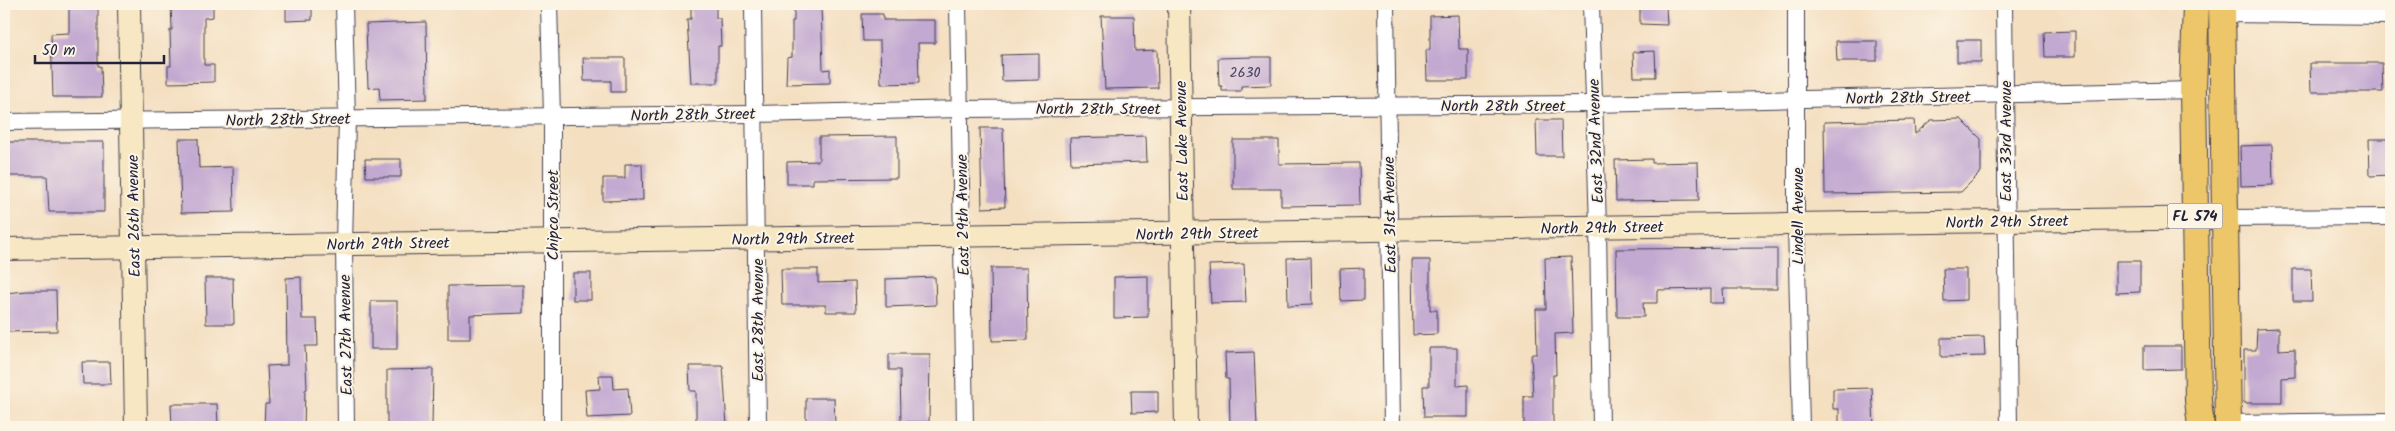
<svg xmlns="http://www.w3.org/2000/svg" width="2395" height="431" viewBox="0 0 2395 431" font-family="Kalam,sans-serif">
<style>
.building{fill:#c2a9d1}
.lines{fill:none;stroke-linecap:round;stroke-linejoin:round}
.street-casing{stroke:#423e4f;stroke-width:18}
.secondary-casing{stroke:#423e4f;stroke-width:24}
.primary-casing{stroke:#423e4f;stroke-width:28}
.street{stroke:#fff;stroke-width:16}
.secondary{stroke:#f7e8c3;stroke-width:22}
.primary{stroke:#ecc669;stroke-width:26}
.labels{text-anchor:middle;stroke-width:4;stroke-linejoin:round;paint-order:stroke}
.number-label{font-size:14px;fill:#4a4460}
.shield{fill:#fcf5e5;stroke:#63616e;stroke-width:1}
.shield-label{font-size:15px;font-weight:bold;fill:#22223b}
.street-label{font-size:16px;fill:#22223b;stroke:#fcf5e5}
</style>
<rect width="100%" height="100%" fill="#fcf5e5"/>
<filter id="ink" filterUnits="userSpaceOnUse"><feTurbulence type="fractalNoise" baseFrequency=".02" numOctaves="2"/><feDisplacementMap in="SourceGraphic" scale="10" xChannelSelector="R" yChannelSelector="G"/><feConvolveMatrix kernelMatrix="1 2 1 2 8 2 1 2 1" color-interpolation-filters="sRGB"/></filter>
<filter id="wash" filterUnits="userSpaceOnUse"><feTurbulence type="fractalNoise" baseFrequency=".0096" numOctaves="4" result="noise"/><feDisplacementMap in="SourceGraphic" scale="20" xChannelSelector="R" yChannelSelector="G"/><feGaussianBlur stdDeviation="1.12" result="paint"/><feColorMatrix in="noise" values="0 0 0 0 0 0 0 0 0 0 0 0 0 0 0 0 0 1.4 0 .05"/><feComposite in="paint" operator="in"/></filter>
<g filter="url(#wash)">
<rect width="100%" height="100%" fill="#f4dfc1"/>
<g id="blocks">
<!-- building -->
<g class="building">
<path d="M69,4h29v62h3l1,31h-49l-2,-63 18,-1z"/>
<path d="M171,4h42v13l-9,1v47h10v17l-46,1v-17h3l-1,-36h2z"/>
<path d="M286,4h26v16l-26,1z"/>
<path d="M691,4h25v14h4l1,28h-3v37h-27l-4,-64h4z"/>
<path d="M794,4h27l2,66 7,-1v14l-44,1 1,-26 5,-1v-36h2z"/>
<path d="M1666,6l1,19 -27,-1v-17z"/>
<path d="M862,14h21v6h52v23h-17l1,40 -38,1 -1,-43h-17z"/>
<path d="M1458,15l1,34h9v31h-41l-1,-30h4v-34z"/>
<path d="M1101,16h33l1,35 22,-1 1,38 -53,1z"/>
<path d="M426,22l1,77 -47,1 -1,-13 -11,1 -2,-64z"/>
<path d="M2075,31v26h-30l-1,-25z"/>
<rect x="1957" y="40" width="24" height="22"/>
<path d="M1836,41h41v20h-40z"/>
<path d="M1655,51l1,26h-22l-1,-25z"/>
<path d="M1039,54v26l-37,1 -1,-26z"/>
<path d="M1254,57h17v28l-30,1v5h-19v-5h-3l-1,-28z"/>
<path d="M583,58h42v34h-14v-11h-27z"/>
<path d="M2310,63h72l1,29h-72z"/>
<path d="M1961,119l20,20v33l-20,20 -136,2 -1,-72 90,-2 1,14 16,-14z"/>
<path d="M1536,120h25l1,36h-25z"/>
<path d="M980,128h23l2,79 -23,1z"/>
<path d="M897,136v42l-84,1v5h-26v-22l32,-1v-24z"/>
<path d="M1146,136l1,26 -76,2 -1,-26z"/>
<path d="M179,139h19l1,29 34,-1 1,45 -53,1z"/>
<path d="M2369,139h22v36l-21,1z"/>
<path d="M1233,140h46v24l80,-1 1,42 -79,1v-17h-48z"/>
<path d="M4,142h100v70h-55l-2,-36h-43z"/>
<path d="M2272,145l1,40 -32,1 -1,-40z"/>
<path d="M365,159h36v18h-35z"/>
<path d="M1652,159v4l46,-1 1,38 -83,1 -1,-41z"/>
<path d="M625,164h17l1,36 -40,1v-23h22z"/>
<path d="M1777,248v41h-54l1,14h-14v-14l-53,1v13h-14l1,14h-27l-1,-68z"/>
<path d="M1311,257l1,48 -24,1 -1,-48z"/>
<path d="M1571,257l2,76 -18,1 1,41h-3v52h-29v-31h9l-2,-42h6l-1,-45h10l-1,-51z"/>
<path d="M1412,260h18v50h7v24l-24,1z"/>
<path d="M2116,261h24v31l-24,1z"/>
<path d="M1244,264l2,38 -35,1 -2,-38z"/>
<path d="M991,268h36l1,72 -36,1z"/>
<path d="M1364,268v32l-23,1 -1,-32z"/>
<path d="M781,269h37v14l37,-1 1,30h-30v-7h-44z"/>
<path d="M1943,269h23v31l-22,1z"/>
<path d="M2293,269h18l1,32h-19z"/>
<rect x="573" y="273" width="18" height="27"/>
<path d="M1148,276v41l-34,1v-41z"/>
<path d="M301,277l1,42h15l1,27h-13l2,43 -2,1 -1,37h-40l1,-23h4l-2,-38 20,-1 -1,-87z"/>
<path d="M935,277l1,28 -50,2v-28z"/>
<path d="M205,278h28l1,46h-28z"/>
<path d="M523,285v28l-53,2v24h-22v-53z"/>
<path d="M27,291h29l1,40 -53,1v-39z"/>
<rect x="371" y="301" width="26" height="48"/>
<path d="M2279,328v22l16,-1v28l-13,1v25h-38v-53h12l1,-21z"/>
<path d="M1984,337l1,19 -44,1v-19z"/>
<path d="M2144,346h37v23l-37,1z"/>
<path d="M1429,348h28v38l11,-1v32h-44l-1,-31h6z"/>
<path d="M1254,352l3,75h-27l-1,-48h-3l-1,-26z"/>
<path d="M889,354h41l-1,68h-28l-1,-52h-11z"/>
<path d="M82,362h28l1,22h-28z"/>
<path d="M689,366h34l4,60 -31,1v-36h-6z"/>
<path d="M433,369l-1,58h-45v-57z"/>
<path d="M599,375h14l1,14 14,-1 2,28 -43,2 -2,-28 15,-1z"/>
<path d="M1872,388l2,39h-35v-18h-6v-20z"/>
<path d="M1131,391h27v21l-26,1z"/>
<path d="M806,398h28l1,26 -29,1z"/>
<path d="M171,404h46l1,23h-46z"/>
</g>
</g>
</g>
<g filter="url(#ink)">
<use href="#blocks" fill-opacity="0" stroke="#423e4f" stroke-width="1"/>
<g class="lines">
<!-- street casing -->
<g class="street-casing">
<g id="street">
<path d="M344,4l3,114 -3,126 2,183"/>
<path d="M549,4l3,112v311"/>
<path d="M753,4l5,423"/>
<path d="M958,4l7,423"/>
<path d="M1386,4l6,423"/>
<path d="M1591,4l7,223 3,200"/>
<path d="M1796,4v221l5,202"/>
<path d="M2004,4l5,423"/>
<path d="M2223,14l168,2"/>
<path d="M4,122l750,-8 206,-5 632,-5 601,-14"/>
<path d="M2225,218l166,-1"/>
<path d="M2228,423l163,-2"/>
</g>
</g>
<!-- secondary casing -->
<g class="secondary-casing">
<g id="secondary">
<path d="M129,4l7,423"/>
<path d="M1179,4l7,423"/>
<path d="M4,249l2221,-31"/>
</g>
</g>
<!-- primary casing -->
<g class="primary-casing">
<g id="primary">
<path d="M2196,4l-3,86 5,310 3,27"/>
<path d="M2222,4l6,423"/>
</g>
</g>
<!-- street -->
<use href="#street" class="street"/>
<!-- secondary -->
<use href="#secondary" class="secondary"/>
<!-- primary -->
<use href="#primary" class="primary"/>
</g>
</g>
<g class="labels">
<!-- number labels -->
<g class="number-label">
<text x="1245" y="77">2630</text>
</g>
<!-- shield labels -->
<rect class="shield" x="2167.5" y="203.5" width="55" height="25" rx="4"/>
<g class="shield-label">
<text x="2195" y="221">FL 574</text>
</g>
<!-- street labels -->
<g class="street-label">
<text transform="translate(1908 97) rotate(-1)" y="6">North 28th Street</text>
<text x="1503" y="111">North 28th Street</text>
<text x="1098" y="114">North 28th Street</text>
<text transform="translate(693 114) rotate(-1)" y="6">North 28th Street</text>
<text transform="translate(288 119) rotate(-1)" y="6">North 28th Street</text>
<text transform="translate(1181 141) rotate(-91)" y="6">East Lake Avenue</text>
<text transform="translate(1595 141) rotate(-92)" y="6">East 32nd Avenue</text>
<text transform="translate(2005 141) rotate(-90)" y="6">East 33rd Avenue</text>
<text transform="translate(552 215) rotate(-90)" y="6">Chipco Street</text>
<text transform="translate(962 215) rotate(-91)" y="6">East 29th Avenue</text>
<text transform="translate(1389 215) rotate(-91)" y="6">East 31st Avenue</text>
<text transform="translate(133 216) rotate(-91)" y="6">East 26th Avenue</text>
<text transform="translate(1797 216) rotate(-90)" y="6">Lindell Avenue</text>
<text transform="translate(2007 221) rotate(-1)" y="6">North 29th Street</text>
<text transform="translate(1602 227) rotate(-1)" y="6">North 29th Street</text>
<text transform="translate(1197 233) rotate(-1)" y="6">North 29th Street</text>
<text transform="translate(793 238) rotate(-1)" y="6">North 29th Street</text>
<text transform="translate(388 243) rotate(-1)" y="6">North 29th Street</text>
<text transform="translate(757 320) rotate(-90)" y="6">East 28th Avenue</text>
<text transform="translate(345 335) rotate(-91)" y="6">East 27th Avenue</text>
</g>
</g>
<!-- margin -->
<rect width="2395" height="431" fill="none" stroke="#fcf5e5" stroke-width="20"/>
<!-- scale -->
<path d="M35 55v8h129v-8" fill="none" stroke="#22223b" stroke-width="2.5"/>
<text x="42" y="55" font-size="15" fill="#22223b" stroke="#fcf5e5" stroke-width="4" paint-order="stroke">50 m</text>
</svg>
